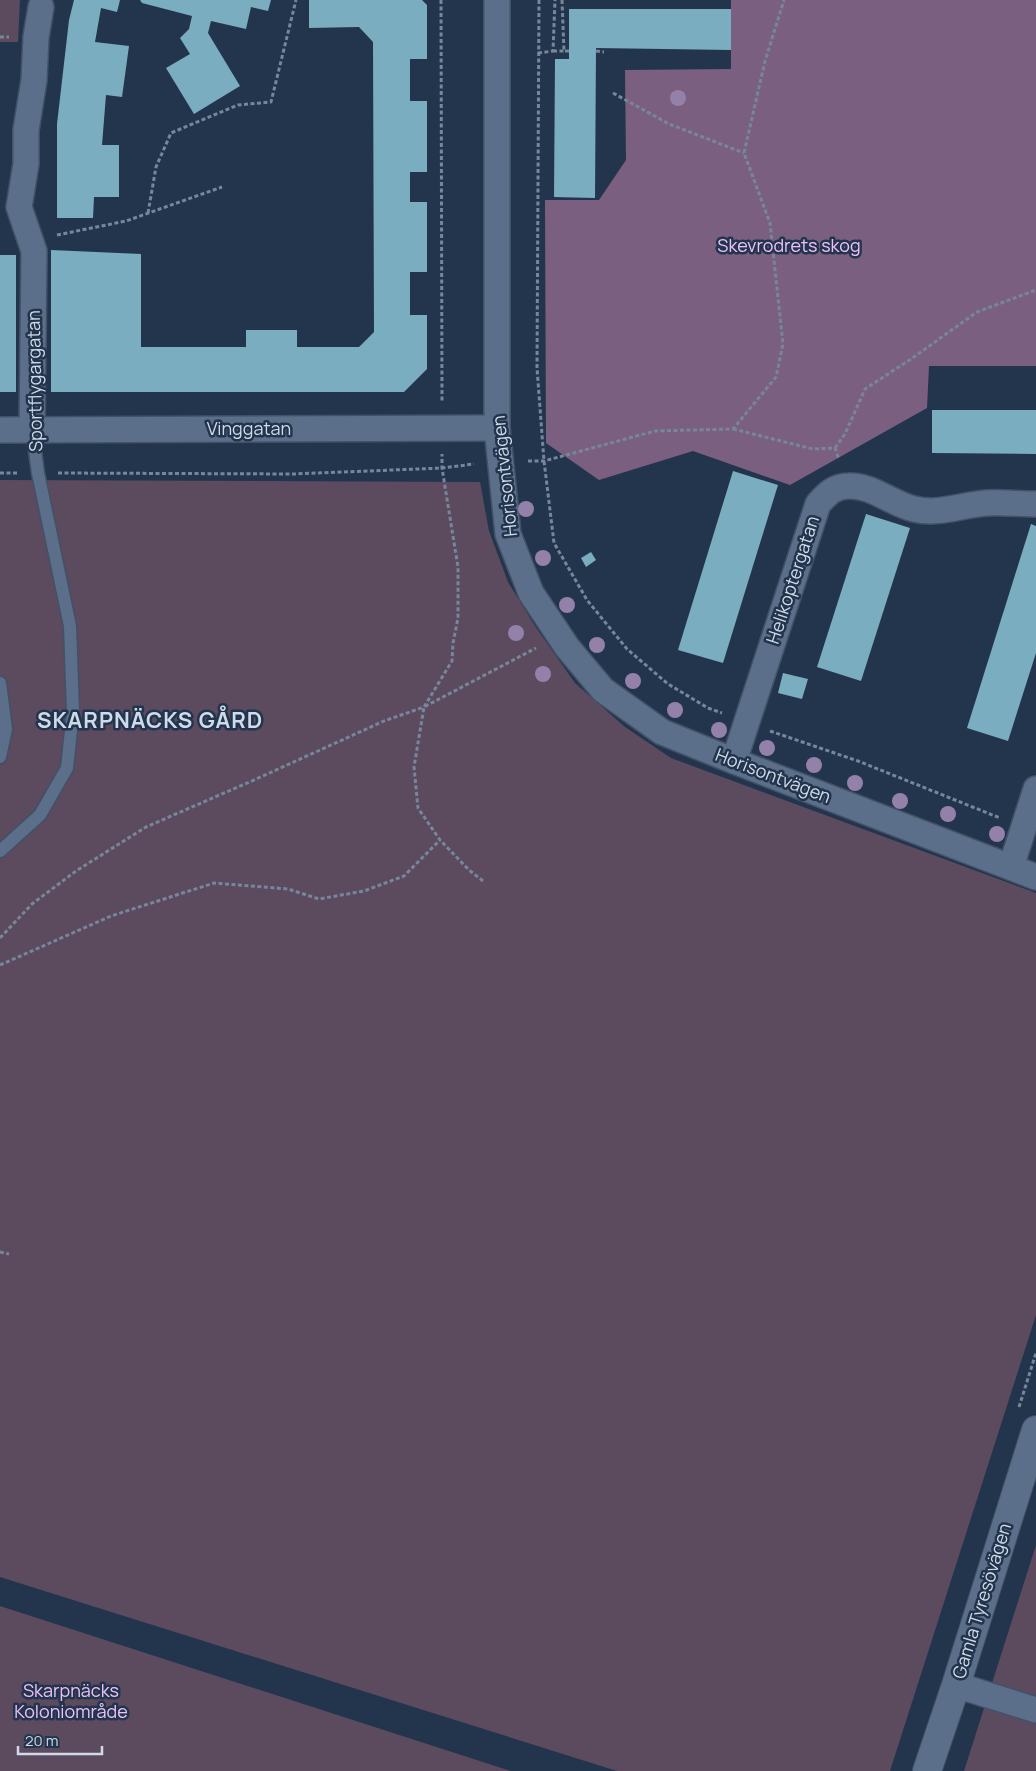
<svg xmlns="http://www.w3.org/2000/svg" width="1036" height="1771" viewBox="0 0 1036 1771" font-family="Manrope,sans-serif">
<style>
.green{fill:#5c4a5f}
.forest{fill:#7b5f80}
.building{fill:#7aadbf}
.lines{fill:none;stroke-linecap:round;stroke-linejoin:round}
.service-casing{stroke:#425166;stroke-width:15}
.minor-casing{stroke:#425166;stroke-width:28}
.tertiary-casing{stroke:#425166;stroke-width:30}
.path{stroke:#77869a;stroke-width:3;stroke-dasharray:4 2.5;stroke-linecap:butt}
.service{stroke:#5b6f8a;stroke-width:12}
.minor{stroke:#5b6f8a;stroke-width:25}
.tertiary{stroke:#5b6f8a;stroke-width:28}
.tree{fill:#9381aa}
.labels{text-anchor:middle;stroke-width:5;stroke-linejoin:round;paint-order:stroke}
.park-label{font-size:18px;fill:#efc0f7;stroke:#23354d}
.street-label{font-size:18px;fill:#cfdbea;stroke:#23354d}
.district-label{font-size:22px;font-weight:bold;letter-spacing:1px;fill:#cfdbea;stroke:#23354d}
</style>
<rect width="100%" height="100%" fill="#23354d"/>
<!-- green -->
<g class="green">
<path d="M0,0h20l-2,42h-18z"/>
<path d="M0,480l480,2 9,49 19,51 27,44 40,57 50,44 46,31 365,135v422l-146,456h-273l-617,-194z"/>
<path d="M1036,1545v226h-72z"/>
<path d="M0,1606l511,165h-511z"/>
</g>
<!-- forest -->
<path class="forest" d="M731,0h305v366h-107l-2,42 -137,77 -97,-34 -94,29 -53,-37 -1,-243h54l27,-40 -1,-90 106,-1z"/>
<!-- building -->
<g class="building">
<path d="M74,0h46l-3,12 -16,-4 -6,34 34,4 -7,51 -16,-2 -4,50h17v52h-25l-1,21h-36v-94l12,-104z"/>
<path d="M140,0h131l-3,11 -17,-4 -5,22 -35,-8 -3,12 32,53 -46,28 -28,-46 24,-14 -10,-16 9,-9 3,-13 -50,-13z"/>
<path d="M309,0h113l5,5v54h-17v42h17v71h-17v30h17v70h-17v43h17v54l-23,23h-353v-142l90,4v93h105v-17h51v17h62l15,-15 -1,-290 -14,-15 -50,1z"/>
<path d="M569,9h162v41l-135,-2 -1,150 -41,-1 1,-138h14z"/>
<rect x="0" y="255" width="16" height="137"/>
<path d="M932,410h104v44l-104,-1z"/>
<path d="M733,471l45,14 -55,178 -45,-13z"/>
<path d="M866,514l44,14 -49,153 -44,-14z"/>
<path d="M1031,524l5,2v127l-28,88 -41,-13z"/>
<path d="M591,552l5,8 -10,7 -5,-9z"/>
<path d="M783,673l25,6 -6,20 -24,-6z"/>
</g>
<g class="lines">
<!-- service casing -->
<g class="service-casing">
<g id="service">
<path d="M0,683l6,46 -6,28"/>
<path d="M0,851l40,-36 27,-47 6,-56 -3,-86 -32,-153 -6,-44"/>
</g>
</g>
<!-- minor casing -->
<g class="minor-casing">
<g id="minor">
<path d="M497,0v428l11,106 23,59 36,54 36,43 59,42 72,29 302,116"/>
<path d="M32,429l2,-178 -15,-44 7,-43v-34l8,-50 2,-43 5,-30"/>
<path d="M0,430l497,-2"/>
<path d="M734,761l84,-257c9,-10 16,-18 31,-18 23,-1 43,18 65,23 25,6 47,-4 72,-6 16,-1 34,1 50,1"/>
<path d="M1011,867l25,-78"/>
<path d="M956,1685l80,25"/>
</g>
</g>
<!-- tertiary casing -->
<g class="tertiary-casing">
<path id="tertiary" d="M927,1771l29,-86 80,-255"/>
</g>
<!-- path -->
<g class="path">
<path d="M441,0l1,403"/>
<path d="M539,0l-2,368 7,93 10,82 33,57 40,49 41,35 40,24 14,5"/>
<path d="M562,0l2,51h6"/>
<path d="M0,37h9"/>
<path d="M553,51h11"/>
<path d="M596,51l8,1"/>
<path d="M538,53l15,-2 2,-51"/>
<path d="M613,93l56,31 75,29"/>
<path d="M148,213l8,-46 15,-34 67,-28 33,-3 25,-102"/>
<path d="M57,235l69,-14 96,-34"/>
<path d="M733,429l80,20 22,-1 4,12"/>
<path d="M835,448l10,-14 20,-45 46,-30 66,-47 59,-22"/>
<path d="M528,461h16l111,-30 78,-2 43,-52 7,-33 -13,-121 -26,-70 21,-92 19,-61"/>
<path d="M0,473h17"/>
<path d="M58,473l235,1 149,-6 32,-4"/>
<path d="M770,731l88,30 142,57"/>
<path d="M483,881l-14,-11 -29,-30 -22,-32 -4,-41 10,-60 112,-59"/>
<path d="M0,938l32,-34 44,-33 70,-44 108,-47 130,-59 40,-14 28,-46 1,-18 5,-25v-51l-16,-99v-14"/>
<path d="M0,965l111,-49 103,-33 74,6 31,10 45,-8 40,-15 36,-36"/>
<path d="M0,1252l9,2"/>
<path d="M1019,1407l17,-54"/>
</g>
<!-- service -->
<use href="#service" class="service"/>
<!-- minor -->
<use href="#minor" class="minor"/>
<!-- tertiary -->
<use href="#tertiary" class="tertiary"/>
</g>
<!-- trees -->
<g class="tree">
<circle cx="678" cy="98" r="8"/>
<circle cx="526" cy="509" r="8"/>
<circle cx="543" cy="558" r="8"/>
<circle cx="567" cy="605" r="8"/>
<circle cx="516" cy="633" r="8"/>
<circle cx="597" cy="645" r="8"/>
<circle cx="543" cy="674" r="8"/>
<circle cx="633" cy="681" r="8"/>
<circle cx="675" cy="710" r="8"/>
<circle cx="719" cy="730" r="8"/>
<circle cx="767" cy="748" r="8"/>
<circle cx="814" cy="765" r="8"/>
<circle cx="855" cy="783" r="8"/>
<circle cx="900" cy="801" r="8"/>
<circle cx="948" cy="814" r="8"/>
<circle cx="997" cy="834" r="8"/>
</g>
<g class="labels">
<!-- park labels -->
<g class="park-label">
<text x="789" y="252">Skevrodrets skog</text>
<text x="71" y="1697">Skarpnäcks<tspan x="71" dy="21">Koloniområde</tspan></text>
</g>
<!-- street labels -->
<g class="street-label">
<text transform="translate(35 381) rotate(-91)" y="6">Sportflygargatan</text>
<text x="249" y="435">Vinggatan</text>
<text transform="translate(505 476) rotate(-96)" y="6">Horisontvägen</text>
<text transform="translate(793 580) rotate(-72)" y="6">Helikoptergatan</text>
<text transform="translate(773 776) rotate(21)" y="6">Horisontvägen</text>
<text transform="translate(982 1601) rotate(-73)" y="6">Gamla Tyresövägen</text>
</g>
<!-- district labels -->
<g class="district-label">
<text x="150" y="728">SKARPNÄCKS GÅRD</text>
</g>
</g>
<!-- scale -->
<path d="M18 1746v8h84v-8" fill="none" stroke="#cfdbea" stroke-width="2.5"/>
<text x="25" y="1746" font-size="15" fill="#cfdbea" stroke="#23354d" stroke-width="4" paint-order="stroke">20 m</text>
</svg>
